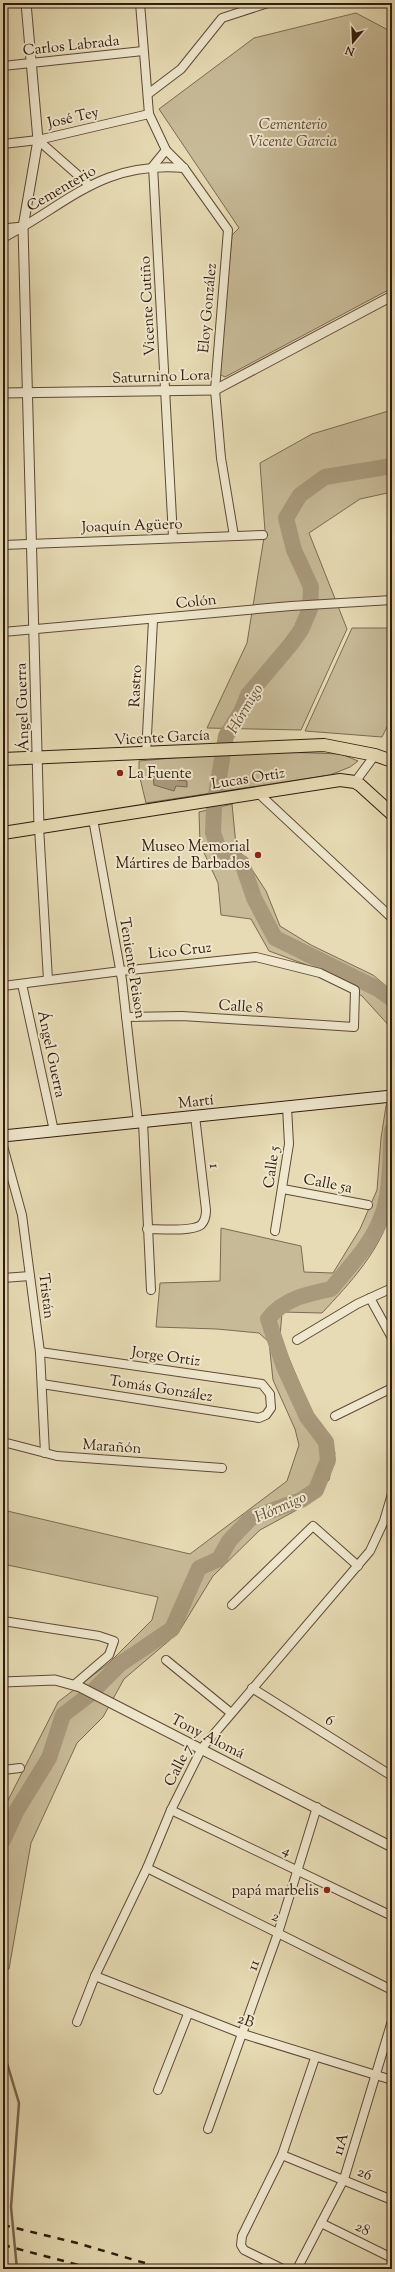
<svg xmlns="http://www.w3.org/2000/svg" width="395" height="2272" viewBox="0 0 395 2272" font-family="'Sorts Mill Goudy',serif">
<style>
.green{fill:#c7ba97;stroke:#7c6a52}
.water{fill:#a8997b;stroke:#78664f}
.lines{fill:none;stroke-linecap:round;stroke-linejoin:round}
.stream{stroke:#78664f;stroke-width:2.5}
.river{stroke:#a8997b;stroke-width:16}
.minor-casing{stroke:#5e4a36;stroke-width:10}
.tertiary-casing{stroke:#5e4a36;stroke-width:11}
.secondary-casing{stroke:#311a0c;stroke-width:13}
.primary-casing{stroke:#311a0c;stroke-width:14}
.minor{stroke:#efe8ce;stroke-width:8}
.tertiary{stroke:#efe8ce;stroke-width:9}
.secondary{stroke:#efe8ce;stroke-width:11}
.primary{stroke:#e6dbb4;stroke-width:12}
.rail{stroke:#311a0c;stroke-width:2.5;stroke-dasharray:7 7;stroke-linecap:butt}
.poi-dot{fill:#8f2418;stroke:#efe8ce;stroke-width:1.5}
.labels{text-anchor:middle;stroke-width:4;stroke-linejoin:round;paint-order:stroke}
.street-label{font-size:15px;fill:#311a0c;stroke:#efe8ce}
.park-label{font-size:15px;font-style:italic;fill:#5e4a36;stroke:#efe8ce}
.poi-label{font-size:15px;fill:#311a0c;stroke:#efe8ce;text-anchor:end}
.water-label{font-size:16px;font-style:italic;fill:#614d38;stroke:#efe8ce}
</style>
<rect width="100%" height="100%" fill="#e6dbb4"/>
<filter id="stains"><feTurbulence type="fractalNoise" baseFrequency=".005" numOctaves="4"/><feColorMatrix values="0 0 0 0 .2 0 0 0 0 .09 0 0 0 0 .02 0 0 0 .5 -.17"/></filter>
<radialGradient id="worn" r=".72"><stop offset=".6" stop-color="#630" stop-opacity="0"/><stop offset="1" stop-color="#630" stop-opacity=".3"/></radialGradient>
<!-- green -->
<g class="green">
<path d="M356,13l36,19v256l-167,89 -6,-3 13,-139 7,-7 -80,-119 95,-71z"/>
<path d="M392,410v82l-32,7 -51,34 38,96 -46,101 -94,-2 40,-85 18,-112 -5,-68 52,-29z"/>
<path d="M352,628h40v89l-10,20 -77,-6z"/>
<path d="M283,752l58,2 17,7 -8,6 -20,8 -184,28 -7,-29v-13l45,-4z"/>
<path d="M232,804l4,41 30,46 14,35 31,19 62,30 19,16v38l-30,-33 -55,-31 -38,-14 -18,-32 -30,-4 -3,-32 -18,-39 -1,-32z"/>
<path d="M392,1088v120c-11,42 -41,74 -70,105l-40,-1 -2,25 29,69 26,47 -6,27 -25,26 -44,24 -47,46 -35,57 -54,46 -21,38 -26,26 -46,100 -22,126h-6v-159l55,-108 51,-39 43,-43 6,-23 -155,-33v-54l187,44 97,-73 12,-36 -4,-16 -22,-49 -4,-38 -10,-9 -42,-4 -61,-2 4,-44 60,-2 1,-53 80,18 3,26 29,1 27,-44 17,-39 4,-52 5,-32z"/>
</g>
<!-- water -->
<path class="water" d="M166,771l3,4 5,1 3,4 10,1v6l-11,-1 -2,5 -20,-6 -1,-8z"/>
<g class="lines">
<!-- stream -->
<path class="stream" d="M3,2050l16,53 -8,104 6,62"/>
<!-- river -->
<g class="river">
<path d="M392,466l-67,11 -25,18 -14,23 8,32 17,37 -1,22 -9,21 -10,14 -43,51 -7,17 -15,24 -12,70 -1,27 6,16 23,14 12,35 21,40 103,51 14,10"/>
<path d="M3,1840l14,-30 32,-52 14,-43 26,-20 31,-31 52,-35 27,-61 20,-9 10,-18 22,-23 50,-18 15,-10 12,-30 -2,-18 -19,-25 -23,-50 -16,-48c15,-20 39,-25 63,-30 18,-22 40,-44 50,-71 10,-23 9,-63 11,-88"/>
</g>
<!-- minor casing -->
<g class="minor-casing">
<g id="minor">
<path d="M140,3l9,111 17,36 18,18 44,62 -13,160 6,68 13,78"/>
<path d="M3,66l140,-15"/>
<path d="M148,94l33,-25 41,-51 46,-15"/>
<path d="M38,140l50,44"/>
<path d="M3,144l35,-4 111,-26"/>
<path d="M166,150l-13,16 20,371"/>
<path d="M3,238c66,-35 99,-77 181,-70"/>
<path d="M3,545l260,-10"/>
<path d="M3,632l288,-26 101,-6"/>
<path d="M146,754l7,-134"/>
<path d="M355,782l20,-27"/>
<path d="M257,792l135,126"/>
<path d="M93,819l29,161 16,142"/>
<path d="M39,827l9,153"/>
<path d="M22,984l32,147"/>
<path d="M3,986l118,-15 135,-14 64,16 35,17 -1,37 -172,-11 -56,1"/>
<path d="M143,1122l8,168"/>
<path d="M3,1146l19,69 18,137 5,101"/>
<path d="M283,1189l85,16"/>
<path d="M147,1229c12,0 44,3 54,-4 4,-4 5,-10 5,-15l-11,-94"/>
<path d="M275,1231l14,-87 -2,-37"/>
<path d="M3,1278l27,-2"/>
<path d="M370,1298l22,40"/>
<path d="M297,1340l60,-36 35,-16"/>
<path d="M40,1352l222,32 8,10 1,14 -5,7 -7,3 -217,-34"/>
<path d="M335,1416l57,-28"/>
<path d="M3,1442l54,14 165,12"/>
<path d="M232,1605l81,-79 45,40"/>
<path d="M3,1621l96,15 15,5 -5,14 -35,30"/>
<path d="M166,1660l65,53"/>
<path d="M252,1688l140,88"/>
<path d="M3,1770l17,-2"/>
<path d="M171,1810l221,106"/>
<path d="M147,1868l245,122"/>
<path d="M95,1976l148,58 149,46"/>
<path d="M77,2022l18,-46 52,-108 24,-58 31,-62 168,-197 14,-30 8,-27"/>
<path d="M158,2090l30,-76"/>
<path d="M208,2129l70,-196 39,-126"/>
<path d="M282,2155l110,45"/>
<path d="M321,2223l71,35"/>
<path d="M283,2269l-39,-19 -3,-5 1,-9 40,-81 33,-97"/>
<path d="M297,2269l47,-90 48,-158"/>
</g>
</g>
<!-- tertiary casing -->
<g class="tertiary-casing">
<g id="tertiary">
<path d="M26,3l12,137 -15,87 16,600"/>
<path d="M3,229l20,-2"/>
<path d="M3,393l212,-3 177,-94"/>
<path d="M3,1682l52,-2 25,7 312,160"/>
</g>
</g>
<!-- secondary casing -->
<g class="secondary-casing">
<path id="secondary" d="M3,1136l389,-40"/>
</g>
<!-- primary casing -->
<g class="primary-casing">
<g id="primary">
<path d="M3,759l321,-14 51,10 17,6"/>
<path d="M3,833l337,-53 15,2 5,3 32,29"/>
</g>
</g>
<!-- minor -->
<use href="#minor" class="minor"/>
<!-- tertiary -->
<use href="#tertiary" class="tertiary"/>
<!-- secondary -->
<use href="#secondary" class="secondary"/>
<!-- primary -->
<use href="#primary" class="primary"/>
<!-- rail -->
<g class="rail">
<path d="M3,2225l74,18 88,26"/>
<path d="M3,2245l91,24"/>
</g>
</g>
<!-- markers -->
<g class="poi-dot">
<circle cx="120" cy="773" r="4"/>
<circle cx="258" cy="855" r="4"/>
<circle cx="327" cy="1890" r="4"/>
</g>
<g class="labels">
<!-- street labels -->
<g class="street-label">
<text transform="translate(71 45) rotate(-6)" y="5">Carlos Labrada</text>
<text transform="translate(73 117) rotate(-13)" y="5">José Tey</text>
<text transform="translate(61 188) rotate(-30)" y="5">Cementerio</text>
<text transform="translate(147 306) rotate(-93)" y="5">Vicente Cutiño</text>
<text transform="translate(207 308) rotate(-85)" y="5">Eloy González</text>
<text transform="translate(161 376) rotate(-2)" y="5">Saturnino Lora</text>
<text transform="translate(132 525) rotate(-2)" y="5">Joaquín Agüero</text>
<text transform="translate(196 601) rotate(-6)" y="5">Colón</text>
<text transform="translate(135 686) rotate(-87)" y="5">Rastro</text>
<text transform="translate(22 707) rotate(-92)" y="5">Ángel Guerra</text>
<text transform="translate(162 737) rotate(-3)" y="5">Vicente García</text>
<text transform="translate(248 778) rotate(-9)" y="5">Lucas Ortiz</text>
<text transform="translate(180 950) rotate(-6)" y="5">Lico Cruz</text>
<text transform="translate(133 968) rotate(81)" y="5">Teniente Peison</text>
<text transform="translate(241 1006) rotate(4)" y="5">Calle 8</text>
<text transform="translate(52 1054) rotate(78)" y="5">Ángel Guerra</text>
<text transform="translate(196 1101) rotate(-6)" y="5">Martí</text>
<text transform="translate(215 1166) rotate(83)" y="5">1</text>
<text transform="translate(271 1167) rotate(-82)" y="5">Calle 5</text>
<text transform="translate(328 1183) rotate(11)" y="5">Calle 5a</text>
<text transform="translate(47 1296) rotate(83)" y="5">Tristán</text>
<text transform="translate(166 1356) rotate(8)" y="5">Jorge Ortiz</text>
<text transform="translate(161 1388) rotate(9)" y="5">Tomás González</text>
<text transform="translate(112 1446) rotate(4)" y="5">Marañón</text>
<text transform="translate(330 1720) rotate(32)" y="5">6</text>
<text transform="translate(208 1736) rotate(27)" y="5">Tony Alomá</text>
<text transform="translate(178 1765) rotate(-63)" y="5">Calle 7</text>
<text transform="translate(287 1850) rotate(26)" y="5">4</text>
<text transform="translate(276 1916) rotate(26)" y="5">2</text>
<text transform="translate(253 1965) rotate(-71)" y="5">11</text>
<text transform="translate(246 2020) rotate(20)" y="5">2B</text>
<text transform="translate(340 2144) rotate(-73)" y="5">11A</text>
<text transform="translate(365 2173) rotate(24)" y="5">26</text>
<text transform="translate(363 2228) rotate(26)" y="5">28</text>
</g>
<!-- park labels -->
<g class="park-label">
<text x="293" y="129">Cementerio<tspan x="293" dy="17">Vicente Garcia</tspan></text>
</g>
<!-- poi labels -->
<g class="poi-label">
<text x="128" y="778" text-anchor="start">La Fuente</text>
<text x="250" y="851">Museo Memorial<tspan x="250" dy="17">Mártires de Barbados</tspan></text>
<text x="319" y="1895">papá marbelis</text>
</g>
<!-- water labels -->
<g class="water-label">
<text transform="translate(244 708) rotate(-59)" y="6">Hórmigo</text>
<text transform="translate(280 1506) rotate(-24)" y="6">Hórmigo</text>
</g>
</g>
<!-- margin -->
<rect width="395" height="2272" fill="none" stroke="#e6dbb4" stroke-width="16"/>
<rect x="4" y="4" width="387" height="2264" fill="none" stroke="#311a0c" stroke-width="2"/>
<rect x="8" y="8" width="379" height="2256" fill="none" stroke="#311a0c"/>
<!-- north arrow -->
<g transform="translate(353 42) rotate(199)" stroke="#efe8ce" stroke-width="3" paint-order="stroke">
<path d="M0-3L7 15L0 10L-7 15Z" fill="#311a0c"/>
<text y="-6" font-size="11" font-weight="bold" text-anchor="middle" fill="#311a0c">N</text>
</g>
<rect width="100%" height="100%" filter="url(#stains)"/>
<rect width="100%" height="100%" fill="url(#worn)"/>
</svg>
